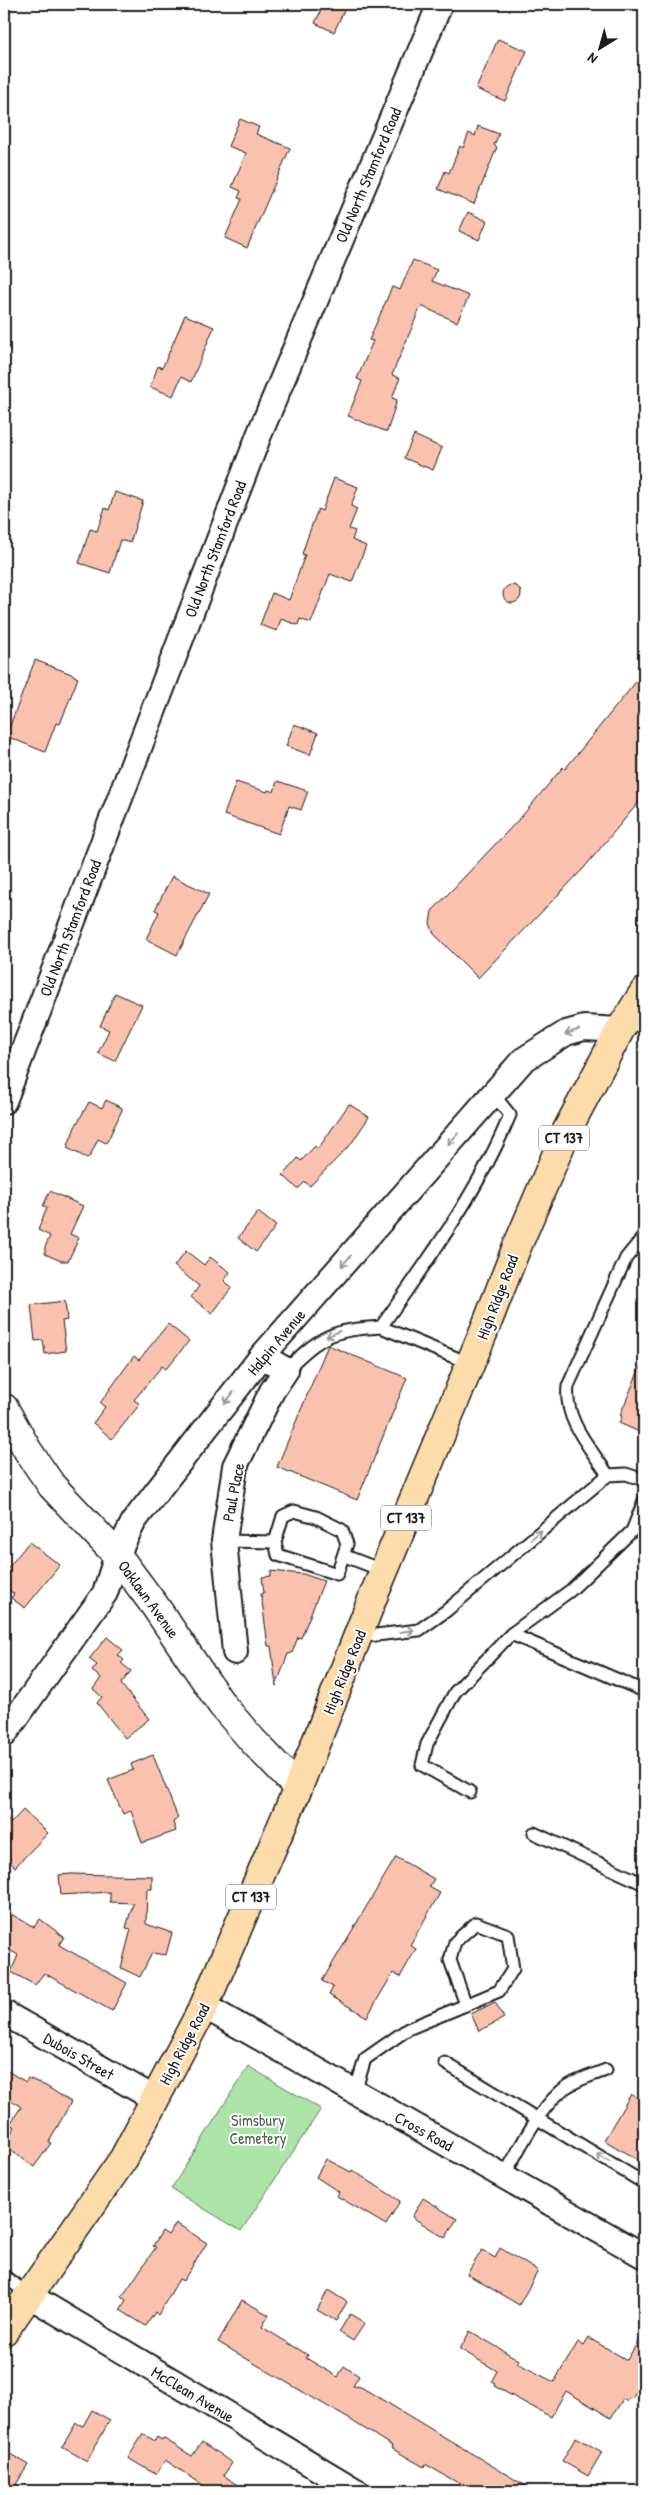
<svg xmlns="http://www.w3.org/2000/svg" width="648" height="2495" viewBox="0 0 648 2495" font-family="'Patrick Hand',sans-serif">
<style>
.green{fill:#ace3a7;stroke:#648062}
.building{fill:#f9c1ae;stroke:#1c1c1c}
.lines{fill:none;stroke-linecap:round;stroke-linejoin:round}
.service-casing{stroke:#1c1c1c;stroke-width:15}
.minor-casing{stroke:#1c1c1c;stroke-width:28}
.tertiary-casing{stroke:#1c1c1c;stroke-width:31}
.primary-casing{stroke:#1c1c1c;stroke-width:31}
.service{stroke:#fff;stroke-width:11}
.minor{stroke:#fff;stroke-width:24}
.tertiary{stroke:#fff;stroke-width:28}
.primary{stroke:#fddcac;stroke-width:28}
.oneway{stroke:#999}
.labels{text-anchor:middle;stroke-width:4;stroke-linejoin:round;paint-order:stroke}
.shield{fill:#fff;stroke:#606060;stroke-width:1}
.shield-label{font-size:15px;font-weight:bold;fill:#1c1c1c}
.street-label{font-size:16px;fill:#1c1c1c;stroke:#fff}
.park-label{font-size:16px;fill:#4e624d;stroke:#fff}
</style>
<rect width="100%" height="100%" fill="#fff"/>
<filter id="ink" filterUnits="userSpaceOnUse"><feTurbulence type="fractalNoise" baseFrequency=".02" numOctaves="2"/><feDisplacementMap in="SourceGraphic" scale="10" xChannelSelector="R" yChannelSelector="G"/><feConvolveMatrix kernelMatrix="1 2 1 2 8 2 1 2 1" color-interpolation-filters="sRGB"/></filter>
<g filter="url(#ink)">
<!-- green -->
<path class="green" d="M248,2066l73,43 -80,122 -70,-42z"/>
<!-- building -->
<g class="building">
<path d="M324,4h23l-13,28 -19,-9z"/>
<path d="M498,39l29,12 -22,50 -29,-12z"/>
<path d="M240,119l19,8 -3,7 34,14 -43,100 -22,-10 17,-39 -4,-1 3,-7 -9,-4 14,-34 -18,-7z"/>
<path d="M478,126l21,8 -5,11 3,2 -23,57 -36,-15 7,-18 4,2 11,-27 3,2 6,-15 6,3z"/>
<path d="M468,212l19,9 -8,19 -20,-9z"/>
<path d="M413,260l24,10 -5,11 37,15 -12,26 -36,-16 -29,69 8,3 -8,20 5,2 -10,32 -39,-16 14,-35 -5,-2 16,-38 -4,-1 23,-53 8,3z"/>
<path d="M185,315l29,12 -23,55 -10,-5 -8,19 -23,-9 8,-21 4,2 2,-4z"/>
<path d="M414,435l28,13 -9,22 -29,-12z"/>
<path d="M334,478l24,9 -7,19 6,3 -8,20 6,2 -3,9 14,6 -14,36 -22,-8 -19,49 -11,-4 -2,6 -17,-6 -4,12 -17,-6 12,-32 17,7 16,-45 -3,-1 7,-21 9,-24 4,2z"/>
<path d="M115,492l28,9 -13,42 -10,-3 -10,33 -31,-10 11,-34 7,2 8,-23 4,2z"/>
<circle cx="512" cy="594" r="9"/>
<path d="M35,660l39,15v1l4,2 -18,46 -4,-1 -11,29 -39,-16z"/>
<path d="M644,672v124l-61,73 -105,109 -44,-44 -4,-11 2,-12 90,-95 41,-49 2,2z"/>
<path d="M294,724l24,9 -8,22 -24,-9z"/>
<path d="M277,781l31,10 -7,19 -12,-4 -10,28 -55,-19 12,-33 31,10 1,-2 6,2z"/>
<path d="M172,876l37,18 -32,61 -31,-16 13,-27 -4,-2z"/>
<path d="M115,993l27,12 -27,56 -17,-8 11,-23 -9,-4z"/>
<path d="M106,1100l16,8v2l-14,30 -2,3 -8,-4 -8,17 -3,2 -20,-10 8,-21 14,-25 13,6z"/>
<path d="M349,1104l20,13 -18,27 -41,42 -5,-4 -7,7 -15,-14 15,-17 3,3 14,-15 3,3z"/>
<path d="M50,1191l33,15 -13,28 9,4 -11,23h-7l-16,-7v-7l5,-11 -12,-6 9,-22 -4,-2z"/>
<path d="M258,1212l18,14 -20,26 -18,-14z"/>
<path d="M186,1251l18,14 6,-8 20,15 -6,9 8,6 -20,27 -21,-17 8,-11 -25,-20z"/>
<path d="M65,1301l2,19 -5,1 4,30 -21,3 -2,-14 -8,1 -4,-36z"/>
<path d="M168,1324l21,17 -23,28 -4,-3 -28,34 6,4 -28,35 -19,-16 12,-16 -5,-4 34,-47 5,4z"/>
<path d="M328,1345l79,33 -50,122 -80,-33z"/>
<path d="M644,1358v76l-25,-11 3,-7 -2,-1z"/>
<path d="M29,1542l31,23 -35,43 -14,-10 3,-4 -10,-8v-13z"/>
<path d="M271,1571l32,3 21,7 -23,57 -3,-1 -6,16 -4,1 -12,32 -5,-40h-3l-7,-52 3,-1 -2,-16 9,-1z"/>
<path d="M107,1637l16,13 -5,5 6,5 -3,3 10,8 -10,13 28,35 -24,19 -28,-35 5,-6 -9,-8 8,-11 -9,-7 5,-6 -8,-6z"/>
<path d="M153,1755l25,63 -5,4 3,9 -34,12 -11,-32 -8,3 -15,-34 25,-10 -2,-6z"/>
<path d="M23,1810l25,23 -33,34 -11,-11v-39l7,6z"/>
<path d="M396,1857l38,22 -5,8 11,6 -30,52 6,4 -16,28 -7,-4 -26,44 -38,-22 4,-8 -11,-6z"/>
<path d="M71,1874l81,2v13h-5l-1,35 26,9 -6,22 -14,-2 -12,24 -19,-9 10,-39 -5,-1 7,-25 -23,-1v-10l-49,3 -2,-20z"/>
<path d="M4,1910l30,17 6,-8 24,18 -5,8 68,38 -15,28 -68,-38 -9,12 -24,-13 7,-17 -14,-8z"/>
<path d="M495,2002l9,16 -25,13 -8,-17z"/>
<path d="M4,2069l22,13 2,-4 18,8 25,16 -22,40 2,1 -17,24 -30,-22 11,-18 -5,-3 11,-17 -17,-12z"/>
<path d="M631,2094l13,8v62l-40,-24z"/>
<path d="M326,2159l25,13 1,-2 48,31 -14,24 -49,-29 2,-4 -23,-15z"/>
<path d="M423,2198l34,21 -12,19 -33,-21z"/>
<path d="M176,2223l31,20 -24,38 -4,-2 -21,36 -3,-3 -9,14 -26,-16 6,-10 -4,-3 34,-50 -3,-1 9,-15 6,4z"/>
<path d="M500,2248l38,23 -19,34 -52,-31 15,-24 13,8z"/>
<path d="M328,2290l19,12 -11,19 -19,-11z"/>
<path d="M242,2300l27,15 -7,12 46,28 -2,3 32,19 6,-11 15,10 -6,10 8,1 173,104h-62l-47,-27 -1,3 -33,-19 1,-2 -43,-27 -131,-77z"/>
<path d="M350,2314l15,9 -12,18 -14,-9z"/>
<path d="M470,2331l49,29 -2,3 37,19 24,-40 6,4 5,-8 38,22 17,-29v63l-6,-4 -6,9 -2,-1 -3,4 -4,-3 -12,19 -45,-27 -15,26 -57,-31 1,-2 -4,-2 6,-11 -37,-22z"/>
<path d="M92,2410l18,10 -23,41 -25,-14 14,-24 7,3z"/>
<path d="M143,2434l12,7 2,-4 5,3 1,-2 29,18 10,-14 30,21 -9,13 25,15h-36l-47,-31 -9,14 -8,-4 -20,-12z"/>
<path d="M576,2437l26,15 -14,24 -26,-15z"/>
<path d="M4,2450l24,15 -16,26h-8z"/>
</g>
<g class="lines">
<!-- service casing -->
<g class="service-casing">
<g id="service">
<path d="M471,1364l-90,-37c47,-67 98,-136 129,-212l-17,-21"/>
<path d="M286,1370c35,-35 46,-40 95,-43"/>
<path d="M608,1475c-18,-28 -44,-54 -40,-89l58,-128 18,-22"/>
<path d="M294,1511l22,6 26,13 5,14 -10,30 -59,-19 -3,-13 8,-26z"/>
<path d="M224,1541l51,1"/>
<path d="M345,1556l39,15"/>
<path d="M511,1634l133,57"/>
<path d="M359,1637l60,-7 27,-19 162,-136 18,-1 18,6"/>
<path d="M470,1792l-48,-27 5,-21 28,-52 56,-58 60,-44 61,-59 12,-30"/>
<path d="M534,1833l110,51"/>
<path d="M445,2063l199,120"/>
<path d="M355,2092l10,-33 43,-30 91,-38 14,-22 -5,-34 -32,-12 -21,19 -5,18 16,45"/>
<path d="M504,2176c16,-28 31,-61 56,-84 12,-11 31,-16 46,-22"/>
<path d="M4,2276l25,19"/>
</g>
</g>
<!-- minor casing -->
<g class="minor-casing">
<g id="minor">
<path d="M4,1101l255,-666 181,-431"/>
<path d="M235,1652l-11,-111 11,-75 37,-75 14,-21 -24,-14"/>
<path d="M4,1735l101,-142 12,-38 17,-34 128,-165 261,-296 43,-27 18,-5 36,2"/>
<path d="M204,2006l440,250"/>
<path d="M4,2013l151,86"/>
<path d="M30,2296l326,195"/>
</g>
</g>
<!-- tertiary casing -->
<g class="tertiary-casing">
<path id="tertiary" d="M4,1408l24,43 24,35 65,69 38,51 67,99 31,36 45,47"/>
</g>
<!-- primary casing -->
<g class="primary-casing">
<path id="primary" d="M4,2331l120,-173 80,-152 94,-218 75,-191 113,-271 30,-77 51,-119 53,-100 24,-38"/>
</g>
<!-- service -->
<use href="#service" class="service"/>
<!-- minor -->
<use href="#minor" class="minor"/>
<!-- tertiary -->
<use href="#tertiary" class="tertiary"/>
<!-- primary -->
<use href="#primary" class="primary"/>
</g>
<!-- one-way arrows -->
<defs><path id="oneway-shaft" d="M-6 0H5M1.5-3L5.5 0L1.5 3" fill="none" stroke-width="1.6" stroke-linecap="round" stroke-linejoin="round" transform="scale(1.25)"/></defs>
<g class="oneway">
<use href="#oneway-shaft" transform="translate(572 1032) rotate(161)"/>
<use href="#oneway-shaft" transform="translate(453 1139) rotate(131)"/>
<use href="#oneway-shaft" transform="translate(346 1261) rotate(131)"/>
<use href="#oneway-shaft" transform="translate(333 1334) rotate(156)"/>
<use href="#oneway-shaft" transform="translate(229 1398) rotate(128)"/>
<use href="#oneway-shaft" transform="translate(536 1535) rotate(-40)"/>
<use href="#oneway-shaft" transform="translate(407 1631) rotate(-7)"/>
<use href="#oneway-shaft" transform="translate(603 2158) rotate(-149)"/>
</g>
</g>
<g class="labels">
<!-- shield labels -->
<g class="shield">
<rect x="539" y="1125.5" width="50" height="25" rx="4"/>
<rect x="381" y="1505.5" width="50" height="25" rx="4"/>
<rect x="226" y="1884.5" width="50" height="25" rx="4"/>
</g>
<g class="shield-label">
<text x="564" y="1143">CT 137</text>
<text x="406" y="1523">CT 137</text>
<text x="251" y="1902">CT 137</text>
</g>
<!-- street labels -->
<g class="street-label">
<text transform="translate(368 175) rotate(-67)" y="6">Old North Stamford Road</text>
<text transform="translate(215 549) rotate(-69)" y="6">Old North Stamford Road</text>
<text transform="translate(70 928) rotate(-69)" y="6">Old North Stamford Road</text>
<text transform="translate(497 1297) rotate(-69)" y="6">High Ridge Road</text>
<text transform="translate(276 1342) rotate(-50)" y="6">Halpin Avenue</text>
<text transform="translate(233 1492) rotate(-79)" y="6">Paul Place</text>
<text transform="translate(149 1599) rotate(54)" y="6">Oaklawn Avenue</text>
<text transform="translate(344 1672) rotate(-68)" y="6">High Ridge Road</text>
<text transform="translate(184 2044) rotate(-62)" y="6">High Ridge Road</text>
<text transform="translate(79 2056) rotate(30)" y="6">Dubois Street</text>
<text transform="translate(424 2131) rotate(29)" y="6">Cross Road</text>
<text transform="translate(193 2394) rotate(31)" y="6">McClean Avenue</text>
</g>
<!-- park labels -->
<g class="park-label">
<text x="258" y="2126">Simsbury<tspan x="258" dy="18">Cemetery</tspan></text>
</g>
</g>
<!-- margin -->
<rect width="648" height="2495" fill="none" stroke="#fff" stroke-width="20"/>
<rect x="10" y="10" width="628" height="2475" fill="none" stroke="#1c1c1c" stroke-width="2" filter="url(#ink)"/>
<!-- north arrow -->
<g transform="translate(600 48) rotate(217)" stroke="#ffffff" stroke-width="4" paint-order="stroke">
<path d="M0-4L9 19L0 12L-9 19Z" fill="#1c1c1c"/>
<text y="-8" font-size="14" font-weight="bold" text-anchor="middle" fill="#1c1c1c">N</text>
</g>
</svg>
